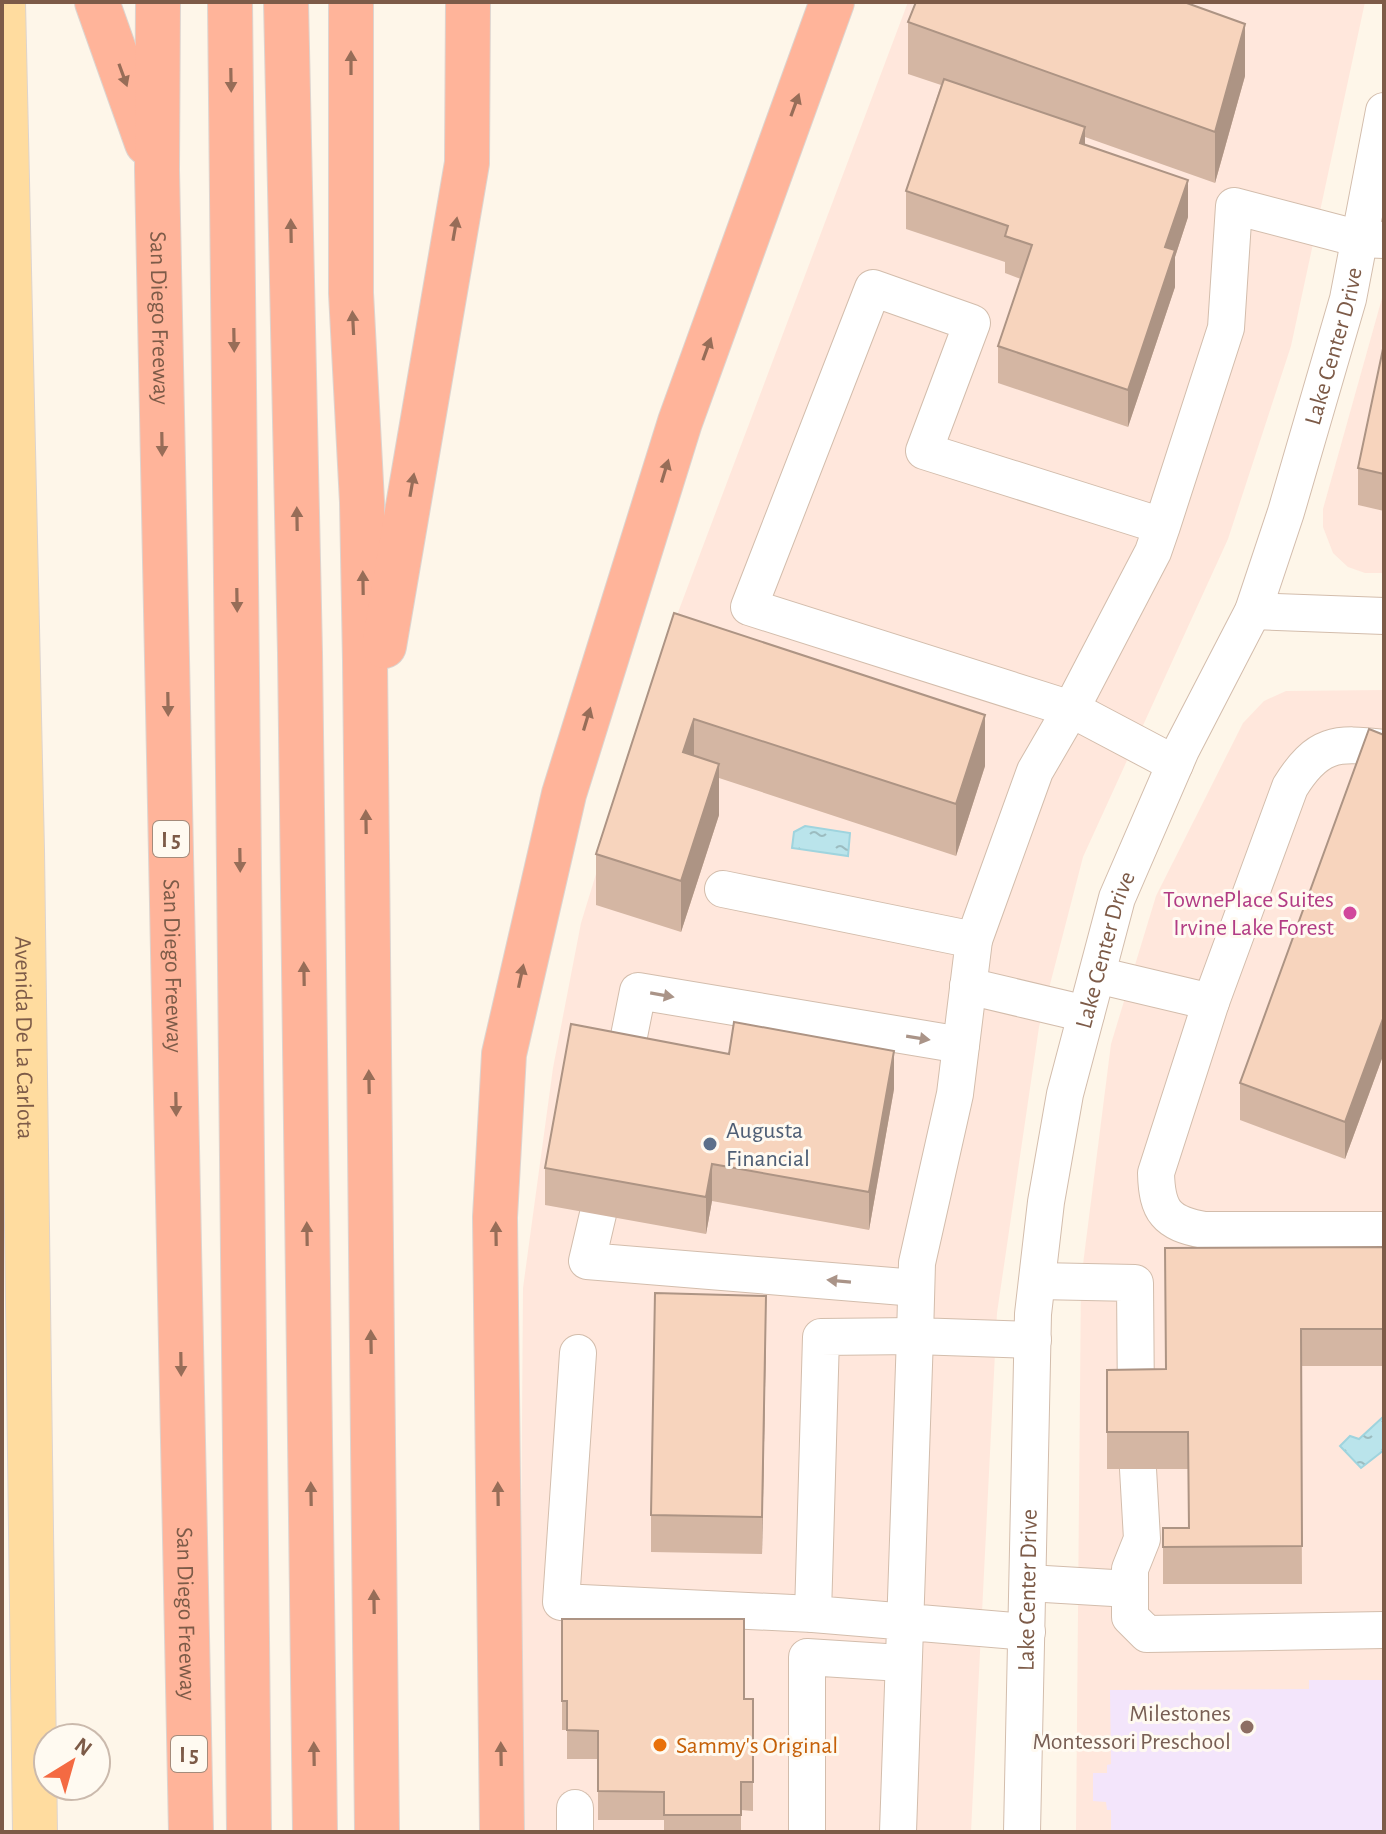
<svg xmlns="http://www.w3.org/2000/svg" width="1386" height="1834" viewBox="0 0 1386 1834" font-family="'Alegreya Sans',sans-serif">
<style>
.commercial{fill:#ffe7dc}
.education{fill:#f3e5fb}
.water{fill:url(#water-ripples);stroke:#9fd4de;stroke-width:2}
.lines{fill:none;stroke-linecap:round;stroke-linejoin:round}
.minor-casing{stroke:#d3bdac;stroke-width:38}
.major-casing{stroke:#ddd4cf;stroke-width:46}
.highway-casing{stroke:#ddd4cf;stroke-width:46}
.minor{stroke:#fff;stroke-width:36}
.major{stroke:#ffdc9f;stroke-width:44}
.highway{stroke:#ffb49a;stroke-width:44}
.wall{fill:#d4b6a3}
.shaded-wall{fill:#ad9484}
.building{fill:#f7d4bd;stroke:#ad9484;stroke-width:2}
.oneway{fill:#976d58}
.oneway2{fill:#aa9488}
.hotel-dot{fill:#d1479c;stroke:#fffaf1;stroke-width:3}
.service-dot{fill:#5c6f8a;stroke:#fffaf1;stroke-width:3}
.education-dot{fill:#8d6e63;stroke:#fffaf1;stroke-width:3}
.food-dot{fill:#e8710a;stroke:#fffaf1;stroke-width:3}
.labels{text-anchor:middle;stroke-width:6;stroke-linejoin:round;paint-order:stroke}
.shield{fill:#fffaf1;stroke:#a48b7b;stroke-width:2}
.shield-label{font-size:22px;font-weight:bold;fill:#7d5b48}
.street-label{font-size:24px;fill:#7d5b48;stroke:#fffaf1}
.hotel-label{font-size:24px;fill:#b23c85;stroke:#fffaf1;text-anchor:end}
.service-label{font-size:24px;fill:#4e5e75;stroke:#fffaf1;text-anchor:start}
.education-label{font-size:24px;fill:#785e54;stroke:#fffaf1;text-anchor:end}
.food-label{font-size:24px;fill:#c56008;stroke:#fffaf1;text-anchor:start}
</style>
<defs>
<pattern id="water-ripples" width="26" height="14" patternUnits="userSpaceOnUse" patternTransform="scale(2)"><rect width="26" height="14" fill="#bae4eb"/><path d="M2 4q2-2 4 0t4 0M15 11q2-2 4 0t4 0" fill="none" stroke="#9cbcc0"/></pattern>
</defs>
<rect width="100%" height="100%" fill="#fef6e9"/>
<!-- commercial -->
<g class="commercial">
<path d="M908,2h457l-74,344 -63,193 -145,318 -44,170 -42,286 -26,519h-452l4,-544 30,-220 28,-145 87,-284z"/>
<path d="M1384,291v282h-19l-17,-6 -15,-14 -10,-26v-18z"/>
<path d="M1384,690v1142h-308l5,-552 30,-236 45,-148 87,-173 21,-22 22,-10z"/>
</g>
<!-- education -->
<path class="education" d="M1309,1680h75v152h-273v-22h-4l-1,-8 -13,-1v-28h14v-8l4,-1 -1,-74 199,-1z"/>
<!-- water -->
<g class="water">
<path d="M805,826l45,7 -2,23 -56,-8 2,-16z"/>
<path d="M1384,1416v34l-23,18 -21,-22 10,-10 9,3z"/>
</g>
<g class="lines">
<!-- minor casing -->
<g class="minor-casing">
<g id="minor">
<path d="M1162,526l-238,-75 48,-128 -99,-35 -124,319 322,102 82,-157 9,-26 64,-198 8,-122 126,33 24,1"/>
<path d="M1253,611l131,5"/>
<path d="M1384,748c-48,-6 -67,-5 -94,39l-79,215 -55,171c1,38 10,50 48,57h180"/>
<path d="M723,889l251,51 -19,154 -38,169 -2,73 118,4"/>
<path d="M974,940l61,-169 36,-62 104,55"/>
<path d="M1097,975l114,27"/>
<path d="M968,986l118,28"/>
<path d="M622,1071l16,-80 323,54"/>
<path d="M598,1214l-11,47 329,27"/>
<path d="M1038,1281l97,2 1,124"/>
<path d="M578,1353l-17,249 252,12"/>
<path d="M1138,1469l4,70 -12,30v48l17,17 237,-4"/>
<path d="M1028,1583l102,6"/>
<path d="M575,1832v-24"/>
<path d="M807,1832v-175l94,6"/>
<path d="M898,1832l17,-496 -94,1 -8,277 214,18"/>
<path id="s1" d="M1022,1832l11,-518 13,-112 19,-108 52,-196 64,-148 72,-139 33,-99 62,-213 36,-188"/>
</g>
</g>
<!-- major casing -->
<g class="major-casing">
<g id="major">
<path id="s2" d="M3,2l19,848 13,982"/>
</g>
</g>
<!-- highway casing -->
<g class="highway-casing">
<g id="highway">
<path d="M97,2l50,141"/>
<path id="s3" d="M158,2l-1,168 34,1662"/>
<path d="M230,2l19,1830"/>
<path d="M286,2l14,651 15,1179"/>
<path d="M351,2v291l11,209 3,159 12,1171"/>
<path d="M384,646l83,-483 1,-161"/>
<path d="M502,1832l-7,-615 9,-163 60,-260 116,-372 152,-420"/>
</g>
</g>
<!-- minor -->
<use href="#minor" class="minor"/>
<!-- major -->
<use href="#major" class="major"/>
<!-- highway -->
<use href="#highway" class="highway"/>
</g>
<!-- wall -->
<g class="wall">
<path d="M908,22l337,54 -30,107 -130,-46v8l103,72 -13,40v30l-47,140 -130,-44v-37l23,-67 -16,-6v-11l-99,-33v-38l35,-106 -33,-11z"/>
<path d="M1384,344v167l-26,-6v-37z"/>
<path d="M674,613l311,153 -29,90 -237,-78v37l-38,117 -85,-27v-51z"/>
<path d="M1384,735v318l-39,106 -105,-39v-37z"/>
<path d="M894,1089l-25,141 -157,-29 -6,33 -161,-29v-37z"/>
<path d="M1384,1247v119h-83l1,218h-139v-56h25v-59h-81v-99l59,-1z"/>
<path d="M766,1333l-4,221 -111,-2v-37z"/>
<path d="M562,1619l182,80h9v112l-12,-1v22h-77v-12h-66v-61h-31v-29h-5z"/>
</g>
<!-- shaded-wall -->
<g class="shaded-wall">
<path d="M1245,24v52l-30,107v-51z"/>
<path d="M1085,127v38l-5,-22z"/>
<path d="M1188,180v37l-13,40v30l-47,140v-37l37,-143z"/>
<path d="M985,715v51l-29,90v-52z"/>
<path d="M694,719v51l-11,-18z"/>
<path d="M719,764v51l-38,117v-51z"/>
<path d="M1384,1016v37l-39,106v-37z"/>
<path d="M894,1051v38l-25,141v-38z"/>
<path d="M712,1164v37l-6,33v-37z"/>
<path d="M766,1296v37l-4,221v-37z"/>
</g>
<!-- building -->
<g class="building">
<path d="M916,2h268l61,22 -30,108 -307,-110z"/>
<path d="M944,79l141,48 -5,16 108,37 -23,67 10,3 -47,140 -130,-44 34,-101 -27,-9 3,-10 -102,-35z"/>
<path d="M1384,344v130l-26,-6z"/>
<path d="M674,613l311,102 -29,89 -262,-85 -11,33 36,12 -38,117 -85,-27z"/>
<path d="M1369,729l15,6v281l-39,106 -105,-39z"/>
<path d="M734,1022l160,29 -25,141 -157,-28 -6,33 -161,-29 26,-144 158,30z"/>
<path d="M1384,1247v82h-83l1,217 -139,1v-19h26l-1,-96h-81v-62l59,-1 -1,-121z"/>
<path d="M655,1293l111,3 -4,221 -111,-2z"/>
<path d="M562,1619h182v80h9v83h-12v33h-77v-23l-66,-1v-60l-31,-1v-29h-5z"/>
</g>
<!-- one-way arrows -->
<defs><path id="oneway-solid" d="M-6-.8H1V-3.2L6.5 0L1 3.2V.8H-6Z" transform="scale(2)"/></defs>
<g class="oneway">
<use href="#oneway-solid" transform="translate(351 63) rotate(-90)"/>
<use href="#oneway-solid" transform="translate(123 75) rotate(70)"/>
<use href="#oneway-solid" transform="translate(231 80) rotate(89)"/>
<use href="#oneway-solid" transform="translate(795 105) rotate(-70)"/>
<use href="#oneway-solid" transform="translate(455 229) rotate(-80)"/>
<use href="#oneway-solid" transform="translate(291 231) rotate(-91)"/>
<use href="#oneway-solid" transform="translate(353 323) rotate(-93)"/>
<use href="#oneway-solid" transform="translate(234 340) rotate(89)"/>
<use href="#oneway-solid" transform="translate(707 349) rotate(-70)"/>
<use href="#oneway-solid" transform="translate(162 444) rotate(89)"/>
<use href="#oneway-solid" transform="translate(665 471) rotate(-73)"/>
<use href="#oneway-solid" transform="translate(412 485) rotate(-80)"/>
<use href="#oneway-solid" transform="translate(297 519) rotate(-91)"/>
<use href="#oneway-solid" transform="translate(363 583) rotate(-91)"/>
<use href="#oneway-solid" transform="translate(237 600) rotate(89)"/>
<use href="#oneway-solid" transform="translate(168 704) rotate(89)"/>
<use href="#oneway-solid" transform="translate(587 719) rotate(-73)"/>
<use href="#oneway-solid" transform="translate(366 822) rotate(-91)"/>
<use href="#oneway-solid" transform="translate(240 860) rotate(89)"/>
<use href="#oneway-solid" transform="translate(304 974) rotate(-91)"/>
<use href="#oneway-solid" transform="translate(521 976) rotate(-78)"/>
<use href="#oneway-solid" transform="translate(369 1082) rotate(-91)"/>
<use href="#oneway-solid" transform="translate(176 1104) rotate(89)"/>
<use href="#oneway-solid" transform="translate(307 1234) rotate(-91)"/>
<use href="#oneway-solid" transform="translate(496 1234) rotate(-91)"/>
<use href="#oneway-solid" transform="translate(371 1342) rotate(-91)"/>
<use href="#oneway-solid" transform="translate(181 1364) rotate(89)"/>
<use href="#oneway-solid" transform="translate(311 1494) rotate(-91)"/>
<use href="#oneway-solid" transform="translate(498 1494) rotate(-91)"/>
<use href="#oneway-solid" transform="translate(374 1602) rotate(-91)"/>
<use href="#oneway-solid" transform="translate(314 1754) rotate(-91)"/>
<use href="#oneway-solid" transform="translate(501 1754) rotate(-91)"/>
</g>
<g class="oneway2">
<use href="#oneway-solid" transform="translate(662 995) rotate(10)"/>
<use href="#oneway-solid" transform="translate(918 1038) rotate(9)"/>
<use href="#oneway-solid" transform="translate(839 1281) rotate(-175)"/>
</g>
<!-- markers -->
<circle class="hotel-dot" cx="1350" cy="913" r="8"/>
<circle class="service-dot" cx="710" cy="1144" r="8"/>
<circle class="education-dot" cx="1247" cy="1727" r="8"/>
<circle class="food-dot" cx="660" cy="1745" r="8"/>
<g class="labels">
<!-- shield labels -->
<g class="shield">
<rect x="153" y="821" width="36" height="36" rx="6"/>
<rect x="171" y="1736" width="36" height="36" rx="6"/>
</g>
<g class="shield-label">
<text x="171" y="847">I 5</text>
<text x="189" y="1762">I 5</text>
</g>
<!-- street labels -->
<g class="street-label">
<text dy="8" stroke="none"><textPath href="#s3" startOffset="316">San Diego Freeway</textPath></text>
<text dy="8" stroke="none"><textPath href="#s1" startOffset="1538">Lake Center Drive</textPath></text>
<text dy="8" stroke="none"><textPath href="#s1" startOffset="890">Lake Center Drive</textPath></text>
<text dy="8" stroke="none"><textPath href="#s3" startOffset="964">San Diego Freeway</textPath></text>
<text dy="8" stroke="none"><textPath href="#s2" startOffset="1036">Avenida De La Carlota</textPath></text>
<text dy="8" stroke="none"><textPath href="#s1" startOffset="242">Lake Center Drive</textPath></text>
<text dy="8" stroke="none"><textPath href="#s3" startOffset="1612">San Diego Freeway</textPath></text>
</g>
<!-- hotel labels -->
<g class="hotel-label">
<text x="1334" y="907">TownePlace Suites<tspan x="1334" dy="28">Irvine Lake Forest</tspan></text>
</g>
<!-- service labels -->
<g class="service-label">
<text x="726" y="1138">Augusta<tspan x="726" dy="28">Financial</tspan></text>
</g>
<!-- education labels -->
<g class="education-label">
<text x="1231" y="1721">Milestones<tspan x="1231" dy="28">Montessori Preschool</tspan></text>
</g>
<!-- food labels -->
<g class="food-label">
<text x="676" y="1753">Sammy's Original</text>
</g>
</g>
<!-- border -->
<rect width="1386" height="1834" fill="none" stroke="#7d5b48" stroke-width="8"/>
<!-- north arrow -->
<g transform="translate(72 1762) rotate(37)"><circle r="38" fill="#fffaf1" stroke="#cbbaad" stroke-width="2"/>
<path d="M0-6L14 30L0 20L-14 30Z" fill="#f46a42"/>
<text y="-12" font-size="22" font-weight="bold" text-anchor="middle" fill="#7d5b48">N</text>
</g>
</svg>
